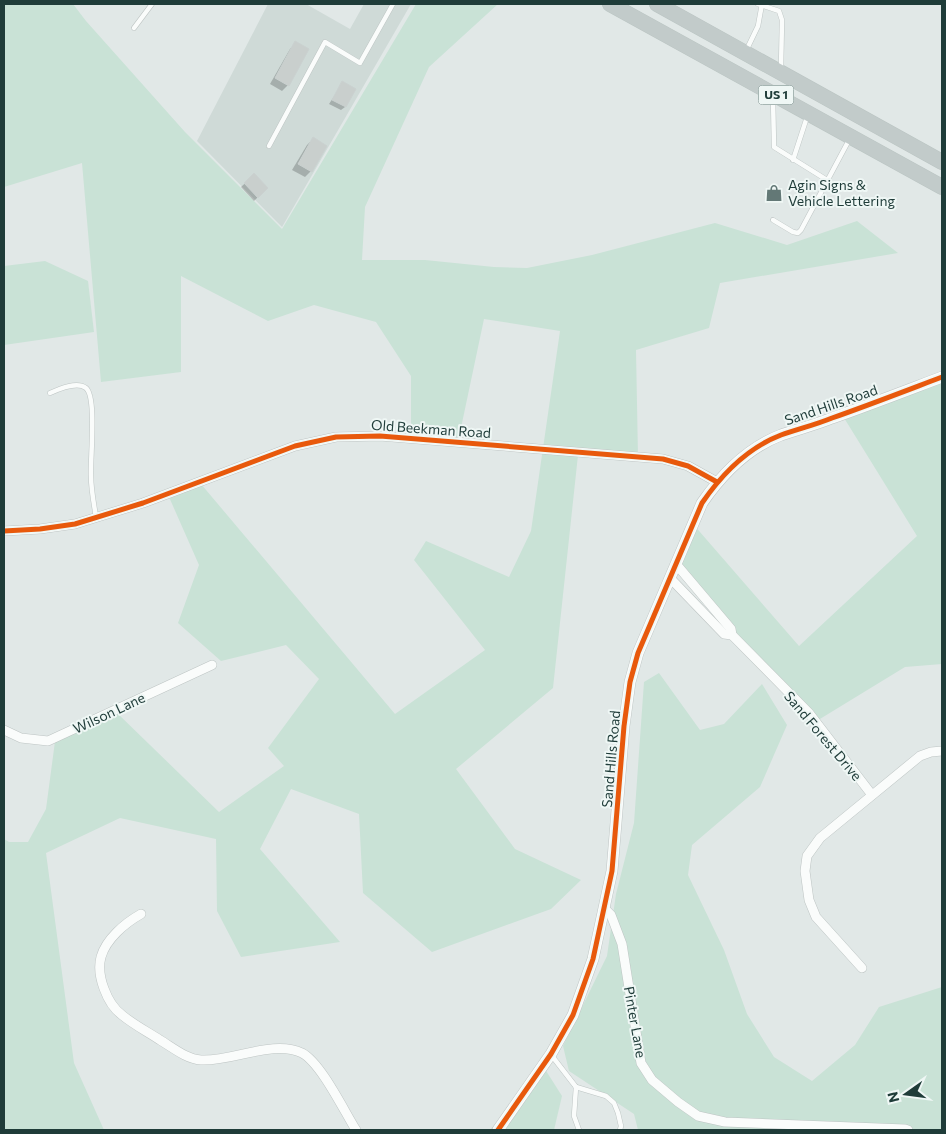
<svg xmlns="http://www.w3.org/2000/svg" width="946" height="1134" viewBox="0 0 946 1134" font-family="Commissioner,sans-serif">
<style>
.built{fill:#cfdad7}
.green{fill:#c9e2d6}
.shadow{fill:#0003}
.building{fill:#c9cfcd;stroke:#cad1d0}
.lines{fill:none;stroke-linecap:round;stroke-linejoin:round}
.service-casing{stroke:#bec5c4;stroke-width:5.5}
.minor-casing{stroke:#bec5c4;stroke-width:10}
.tertiary-casing{stroke:#bec5c4;stroke-width:12}
.trunk-casing{stroke:#bbc5c3;stroke-width:16}
.service{stroke:#fafcfb;stroke-width:4.5}
.minor{stroke:#fafcfb;stroke-width:9}
.tertiary{stroke:#fafcfb;stroke-width:11}
.trunk{stroke:#c2cbca;stroke-width:15}
.cycleway-casing{stroke:#eff7f5;stroke-width:8}
.cycleway{stroke:#e8590c;stroke-width:5}
.labels{text-anchor:middle;stroke-width:4;stroke-linejoin:round;paint-order:stroke}
.shield{fill:#eff7f5;stroke:#5d7471;stroke-width:1}
.shield-label{font-size:12px;font-weight:bold;fill:#1f3c39}
.poi-label{font-size:14px;fill:#1f3c39;stroke:#eff7f5;text-anchor:start}
.street-label{font-size:14px;fill:#1f3c39;stroke:#eff7f5}
</style>
<rect width="100%" height="100%" fill="#e1e8e7"/>
<!-- built -->
<path class="built" d="M268,4h38l44,25 14,-25h47l-129,223 -85,-86z"/>
<!-- green -->
<g class="green">
<path d="M4,4h69l13,17 99,111 97,97 134,-225h82l-69,63 -64,140 -3,53h63l69,7 33,1 65,-13 123,-32 72,22 70,-24 41,32 -178,30 -11,45 -73,22 2,107 -60,-2 -25,233 -97,81 59,80 66,31 -30,29 -119,43 -69,-59 -4,-79 -68,-25 -31,60 80,93 -99,15 -24,-46 -1,-72 -96,-21 -74,35 28,210 30,67h-100v-291l5,3h19l18,-33 10,-75 59,-23 104,101 65,-46 -16,-18 51,-69 -33,-34 -65,16 -43,-38 21,-58 -30,-68 32,-13 194,230 90,-64 -71,-90 12,-19 83,36 22,-46 29,-200 -76,-12 -26,123 -47,-3v-63l-35,-54 -62,-17 -46,16 -87,-45v96l-80,10 -19,-219 -78,24z"/>
<path d="M45,261l43,20 6,51 -90,13v-79z"/>
<path d="M942,375v289l-37,3 -90,55 -141,-160 19,-38 106,122 118,-110 -76,-123z"/>
<path d="M659,673l41,57 24,-6 38,-40 25,41 -27,62 -68,58 -4,30 36,75 23,64 27,43 38,24 43,-36 24,-38 63,-20v143h-304l-4,-16 -65,-43 -6,-25 44,-90 9,-62 18,-71 10,-141z"/>
<path d="M543,1066l19,30 -8,34h-64z"/>
</g>
<!-- shadow -->
<g class="shadow">
<path d="M296,43l-8,42 -6,6 -12,-7 20,-35z"/>
<path d="M343,83l2,24 -4,3 -12,-6z"/>
<path d="M313,139l-2,32 -6,6 -13,-7 15,-25z"/>
<path d="M254,175l13,13 -13,13 -13,-14z"/>
</g>
<!-- building -->
<g class="building">
<path d="M295,41l14,8 -20,37 -14,-8z"/>
<path d="M342,81l14,8 -10,18 -14,-7z"/>
<path d="M313,137l14,9 -15,26 -14,-8z"/>
<path d="M254,173l14,15 -10,10 -14,-15z"/>
</g>
<g class="lines">
<!-- service casing -->
<g class="service-casing">
<g id="service">
<path d="M758,4l21,7 3,9 -1,48"/>
<path d="M134,28l18,-24"/>
<path d="M746,51l12,-25 4,-22"/>
<path d="M773,97l1,50 53,33"/>
<path d="M269,146l56,-104 35,21 33,-59"/>
<path d="M793,160l14,-43"/>
<path d="M773,220l20,12 5,1 3,-3 48,-90"/>
<path d="M50,393c9,-4 27,-12 36,-5 11,9 4,72 5,88 0,14 3,28 5,41"/>
<path d="M552,1056l24,31 30,9 8,7 4,10 3,13 -1,4"/>
<path d="M576,1087l-2,29 5,14"/>
</g>
</g>
<!-- minor casing -->
<g class="minor-casing">
<g id="minor">
<path d="M4,531l36,-2 35,-5 68,-21 152,-57 41,-9 44,-1 283,23 25,7 29,16"/>
<path d="M676,564l55,65 1,6 77,78 63,82"/>
<path d="M670,578l54,56 8,1"/>
<path d="M4,730l17,8 27,3 164,-76"/>
<path d="M604,908l7,7 11,29 19,119 11,17 26,22 20,14 27,6 180,7 3,1"/>
<path d="M141,914c-16,9 -35,25 -40,43 -5,18 6,47 21,58 12,10 26,17 38,25 12,7 26,19 41,20 31,2 72,-21 101,-7 19,10 42,58 54,77"/>
<path d="M862,968l-46,-51 -7,-17 -4,-29 2,-15 13,-18 100,-82 11,-4 11,-1"/>
</g>
</g>
<!-- tertiary casing -->
<g class="tertiary-casing">
<path id="tertiary" d="M498,1130l53,-76 22,-39 20,-56 19,-88 12,-145 6,-44 8,-29 64,-150c20,-29 45,-55 79,-68 17,-6 34,-10 51,-17 37,-13 73,-27 110,-41"/>
</g>
<!-- trunk casing -->
<g class="trunk-casing">
<g id="trunk">
<path d="M610,4l332,183"/>
<path d="M657,4l285,158"/>
</g>
</g>
<!-- service -->
<use href="#service" class="service"/>
<!-- minor -->
<use href="#minor" class="minor"/>
<!-- tertiary -->
<use href="#tertiary" class="tertiary"/>
<!-- trunk -->
<use href="#trunk" class="trunk"/>
<!-- cycleway casing -->
<g class="cycleway-casing">
<g id="cycleway">
<path d="M4,531l36,-2 35,-5 68,-21 152,-57 41,-9 44,-1 283,23 25,7 29,16"/>
<path d="M498,1130l53,-76 22,-39 20,-56 19,-88 12,-145 6,-44 8,-29 64,-150c20,-29 45,-55 79,-68 17,-6 34,-10 51,-17 37,-13 73,-27 110,-41"/>
</g>
</g>
<!-- cycleway -->
<use href="#cycleway" class="cycleway"/>
</g>
<!-- icons -->
<defs>
<g id="shop-bare" transform="scale(1.35)"><path d="M-5-2.5h2.3a2.7 3.5 0 0 1 5.4 0H5L5.5 6h-11ZM-1.5-2.5h3a1.5 2.3 0 0 0-3 0Z" fill="#637876" stroke="#eff7f5" stroke-width="2.5" paint-order="stroke"/></g>
</defs>
<g fill-rule="evenodd">
<use href="#shop-bare" x="774" y="193"/>
</g>
<g class="labels">
<!-- shield labels -->
<rect class="shield" x="758.5" y="85.5" width="35" height="19" rx="4"/>
<g class="shield-label">
<text x="776" y="99">US 1</text>
</g>
<!-- poi labels -->
<g class="poi-label">
<text x="788" y="190">Agin Signs &amp;<tspan x="788" dy="16">Vehicle Lettering</tspan></text>
</g>
<!-- street labels -->
<g class="street-label">
<text transform="translate(831 405) rotate(-19)" y="5">Sand Hills Road</text>
<text transform="translate(431 429) rotate(4)" y="5">Old Beekman Road</text>
<text transform="translate(109 713) rotate(-25)" y="5">Wilson Lane</text>
<text transform="translate(823 736) rotate(50)" y="5">Sand Forest Drive</text>
<text transform="translate(611 759) rotate(-85)" y="5">Sand Hills Road</text>
<text transform="translate(635 1022) rotate(80)" y="5">Pinter Lane</text>
</g>
</g>
<!-- border -->
<rect width="946" height="1134" fill="none" stroke="#1f3c39" stroke-width="10"/>
<!-- north arrow -->
<g transform="translate(906 1094) rotate(256)" stroke="#eff7f5" stroke-width="4" paint-order="stroke">
<path d="M0-4L9 19L0 12L-9 19Z" fill="#1f3c39"/>
<text y="-8" font-size="14" font-weight="bold" text-anchor="middle" fill="#1f3c39">N</text>
</g>
</svg>
